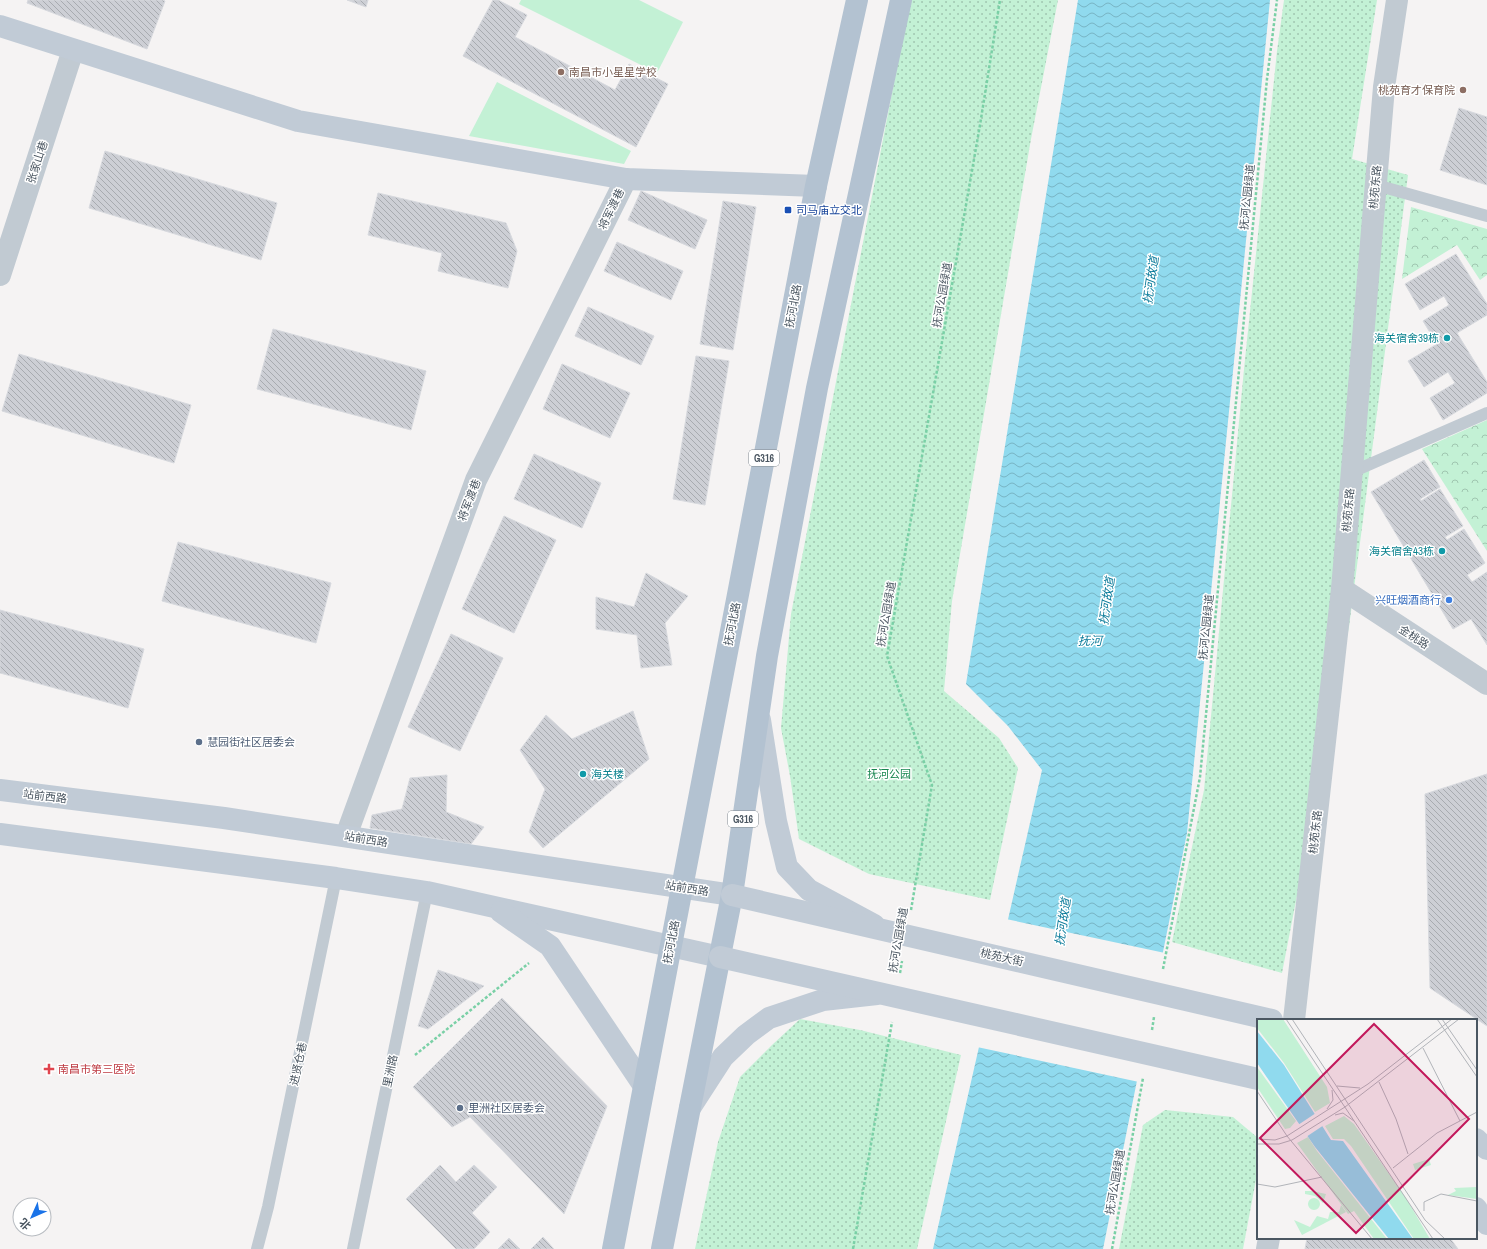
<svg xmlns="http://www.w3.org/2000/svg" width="1487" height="1249" viewBox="0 0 1487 1249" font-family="'Archivo Narrow','Noto Sans SC',sans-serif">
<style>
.forest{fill:url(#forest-crowns)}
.park{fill:url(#park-dots)}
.garden{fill:#c3f1d5}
.water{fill:url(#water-waves)}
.pier{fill:#f5f3f3}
.building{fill:url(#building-back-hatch);stroke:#d7d9de}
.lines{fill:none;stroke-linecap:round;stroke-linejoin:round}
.path{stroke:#7ad0a6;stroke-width:2.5;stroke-dasharray:3 2;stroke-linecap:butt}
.lane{stroke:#c1cad2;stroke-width:12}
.street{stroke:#c1cad2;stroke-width:22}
.secondary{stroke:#c1cbd6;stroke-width:22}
.primary{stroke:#b3c2d1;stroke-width:22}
.secondary-bridge{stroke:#c1cbd6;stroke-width:22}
.education-dot{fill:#8d6e63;stroke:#fff;stroke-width:1.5}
.transit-dot{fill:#1a4fb4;stroke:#fff;stroke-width:1.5}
.culture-dot{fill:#0f9aa8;stroke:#fff;stroke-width:1.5}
.shop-dot{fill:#3f7fe0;stroke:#fff;stroke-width:1.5}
.service-dot{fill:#5c6f8a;stroke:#fff;stroke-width:1.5}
.health-dot{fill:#e0444e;stroke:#fff;stroke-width:1.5}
.labels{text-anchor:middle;stroke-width:3;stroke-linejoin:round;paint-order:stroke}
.shield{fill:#fff;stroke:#808990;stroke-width:1}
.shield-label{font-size:10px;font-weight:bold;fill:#4a5661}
.education-label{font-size:11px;fill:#785e54;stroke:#fff;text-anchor:start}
.street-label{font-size:11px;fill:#4a5661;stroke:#fff}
.transit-label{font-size:11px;fill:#164399;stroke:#fff;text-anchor:start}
.culture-label{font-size:11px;fill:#0d838f;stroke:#fff;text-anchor:end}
.shop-label{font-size:11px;fill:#366cbe;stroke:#fff;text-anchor:end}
.service-label{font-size:11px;fill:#4e5e75;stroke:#fff;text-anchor:start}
.park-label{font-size:11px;fill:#17864f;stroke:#fff}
.health-label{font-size:11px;fill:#be3a42;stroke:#fff;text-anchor:start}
.water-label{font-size:12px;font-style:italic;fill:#0c7c9b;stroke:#fff}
.inset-road{fill:none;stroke:#b1b4b9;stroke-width:1}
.view{fill:#c2185b;fill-opacity:0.15;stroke:#c2185b;stroke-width:2}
.inset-edge{fill:none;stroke:#4a5661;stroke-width:2}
</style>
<defs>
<pattern id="forest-crowns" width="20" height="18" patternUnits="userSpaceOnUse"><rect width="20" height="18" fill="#c3f1d5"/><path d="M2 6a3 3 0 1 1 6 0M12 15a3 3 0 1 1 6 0" fill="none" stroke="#a0c6b0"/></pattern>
<pattern id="park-dots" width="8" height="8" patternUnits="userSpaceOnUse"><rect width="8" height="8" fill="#c3f1d5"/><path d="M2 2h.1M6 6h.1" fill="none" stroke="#a0c6b0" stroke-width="1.8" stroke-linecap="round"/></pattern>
<pattern id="water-waves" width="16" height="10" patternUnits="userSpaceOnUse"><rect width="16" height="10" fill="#90daee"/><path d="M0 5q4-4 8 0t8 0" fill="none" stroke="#78b4c4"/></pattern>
<pattern id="building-back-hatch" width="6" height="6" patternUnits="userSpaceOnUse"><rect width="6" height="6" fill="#cdcfd5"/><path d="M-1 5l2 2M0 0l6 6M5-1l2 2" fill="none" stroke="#a8abb0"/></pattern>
</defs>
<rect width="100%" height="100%" fill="#f5f3f3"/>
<!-- forest -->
<g class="forest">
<path d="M1411,207l76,22v46l-7,5 -23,-35 -55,34z"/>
<path d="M1487,420v131l-65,-102z"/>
</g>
<!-- park -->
<g class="park">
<path d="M910,0h148l-27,139 -79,462 -8,90 55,47 19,30 -28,132 -121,-26 -70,-35 -9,-63 -9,-48 10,-114z"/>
<path d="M1284,0h93l-25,159 56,16 -59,452 -67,346 -110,-31 32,-152 40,-421 33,-318z"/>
<path d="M800,1019l60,11 101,25 -44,194h-222l23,-107 22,-65 32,-32z"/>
<path d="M1165,1110l68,7 25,21v31l-15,80h-124l24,-124z"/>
</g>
<!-- garden -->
<g class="garden">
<path d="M521,0h118l44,22 -26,51 -138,-69z"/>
<path d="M497,82l134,69 -7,13 -155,-28z"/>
</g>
<!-- water -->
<path class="water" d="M1078,0h192l-83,833 -84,416h-170l109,-479 -34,-44 -42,-42z"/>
<!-- pier -->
<path class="pier" d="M1006,919l159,34 -26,129 -162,-35z"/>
<!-- building -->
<g class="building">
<path d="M28,0h135l2,1 -18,48 -120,-46z"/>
<path d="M347,0h21l-2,7z"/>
<path d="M493,0h5l29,15 -12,22 100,53 14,-26 39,20 -32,63 -173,-91z"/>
<path d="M1459,108l28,9v68l-47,-15z"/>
<path d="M105,151l172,52 -16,57 -172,-52z"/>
<path d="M641,191l66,29 -12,29 -67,-29z"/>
<path d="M378,193l128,30 11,28 -9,37 -70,-17 4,-18 -74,-18z"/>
<path d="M723,201l33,6 -23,143 -33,-6z"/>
<path d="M617,242l66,29 -12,29 -67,-29z"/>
<path d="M1456,254l31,50v11l-30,18 30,49v11l-44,27 -13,-22 25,-15 -7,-11 -24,15 -16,-26 29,-17 -14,-23 26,-16 -5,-9 -24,14 -15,-26z"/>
<path d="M588,307l66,29 -13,29 -66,-29z"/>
<path d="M273,329l153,42 -15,59 -154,-41z"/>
<path d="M19,354l172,51 -17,58 -172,-52z"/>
<path d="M696,356l33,5 -24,144 -32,-6z"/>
<path d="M562,364l68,29 -20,45 -67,-29z"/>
<path d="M534,454l67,29 -19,45 -68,-29z"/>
<path d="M1424,460l16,27 -20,12 1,2 19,-12 23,37 -18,11 2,3 17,-11 21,34 -18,12 5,7 15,-10v73l-16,-26 -18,10 -82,-137z"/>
<path d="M504,516l52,24 -42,93 -52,-24z"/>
<path d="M178,542l153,41 -15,60 -154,-42z"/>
<path d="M646,573l42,23 -23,27 7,42 -31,3 -4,-33 -41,-6v-32l38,10z"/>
<path d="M0,610l144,39 -16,59 -128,-35z"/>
<path d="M451,634l52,24 -43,93 -52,-24z"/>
<path d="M633,711l16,48 -106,89 -14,-16 16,-43 -25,-39 26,-35 26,24z"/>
<path d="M1487,774v252l-57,-38 -5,-194z"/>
<path d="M447,775l-1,37 38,15 -13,17 -101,-16 2,-13 30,-6 8,-31z"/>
<path d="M438,970l46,16 -56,43 -10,-3z"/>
<path d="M502,998l105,108 -43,108 -94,-97 -18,10 -39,-40z"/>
<path d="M440,1165l16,17 18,-17 23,22 -25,26 18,19 -16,17h-18l-50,-50z"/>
<path d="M543,1237l11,12h-23z"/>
<path d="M509,1238l11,11h-22z"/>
<path d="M1307,1238h143l8,11h-153z"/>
</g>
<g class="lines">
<!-- path -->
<g class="path">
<path d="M911,910l21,-125 -45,-129 93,-531 20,-125"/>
<path d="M1163,969l37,-192 67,-698 10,-79"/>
<path d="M900,973l2,-12"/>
<path d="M1152,1030l2,-13"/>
<path d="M415,1055l114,-92"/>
<path d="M853,1249l39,-227"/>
<path d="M1112,1249l31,-171"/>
</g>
<!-- lane -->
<g class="lane">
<path d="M1376,185l111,31"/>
<path d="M1352,472l135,-59"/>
<path d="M257,1249l11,-42 68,-329"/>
<path d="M353,1249l74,-357"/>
</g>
<!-- street -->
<g class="street">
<path d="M0,275l73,-225"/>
<path d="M1342,589l145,95"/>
<path d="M346,836l130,-356 150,-301"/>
<path d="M1294,1020l48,-431 42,-502 13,-87"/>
<path d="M1267,1249l2,-11"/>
</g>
<!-- secondary -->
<g class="secondary">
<path d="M0,26l298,95 328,58 190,7"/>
<path d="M760,720l16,101 11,46 22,23 65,35"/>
<path d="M0,790l224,28 508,77"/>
<path d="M0,834l336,44 91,14 293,65"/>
<path d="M501,912l49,34 94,140"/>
<path d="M690,1108l33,-51 23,-22 23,-17 54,-18 54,-6"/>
<path d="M1476,1139l11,10"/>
<path d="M1476,1208l11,16"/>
</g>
<!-- primary -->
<g class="primary">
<path d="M613,1249l203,-1063 41,-186"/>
<path d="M662,1249l70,-354 35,-239 50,-268 84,-388"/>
</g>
<!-- secondary-bridge -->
<g class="secondary-bridge">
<path d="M732,895l540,125"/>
<path d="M720,957l538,122"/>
</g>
</g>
<!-- markers -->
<g class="education-dot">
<circle cx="561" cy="72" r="4"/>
<circle cx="1463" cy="90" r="4"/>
</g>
<rect class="transit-dot" x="784" y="206" width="8" height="8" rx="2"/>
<g class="culture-dot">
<circle cx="1447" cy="338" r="4"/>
<circle cx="1442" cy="551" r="4"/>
<circle cx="583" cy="774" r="4"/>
</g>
<circle class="shop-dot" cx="1449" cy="600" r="4"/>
<g class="service-dot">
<circle cx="199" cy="742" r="4"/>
<circle cx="460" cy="1108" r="4"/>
</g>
<path class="health-dot" d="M47 1063h4v4h4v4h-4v4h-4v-4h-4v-4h4z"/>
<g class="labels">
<!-- shield labels -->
<g class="shield">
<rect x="749" y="450" width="30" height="16" rx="3"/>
<rect x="728" y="811" width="30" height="16" rx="3"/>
</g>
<g class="shield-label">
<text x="764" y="462">G316</text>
<text x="743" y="823">G316</text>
</g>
<!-- education labels -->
<g class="education-label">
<text x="569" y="76">南昌市小星星学校</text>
<text x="1455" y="94" text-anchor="end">桃苑育才保育院</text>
</g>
<!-- street labels -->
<g class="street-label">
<text transform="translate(37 162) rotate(-72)" y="4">张家山巷</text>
<text transform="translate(1375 187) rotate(-85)" y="4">桃苑东路</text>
<text transform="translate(1247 197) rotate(-84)" y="4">抚河公园绿道</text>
<text transform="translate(611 209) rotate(-64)" y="4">将军渡巷</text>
<text transform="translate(942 295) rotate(-80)" y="4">抚河公园绿道</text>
<text transform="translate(793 306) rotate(-79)" y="4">抚河北路</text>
<text transform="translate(469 500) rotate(-69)" y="4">将军渡巷</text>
<text transform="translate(1348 510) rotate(-85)" y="4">桃苑东路</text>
<text transform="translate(886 614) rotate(-80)" y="4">抚河公园绿道</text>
<text transform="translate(732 624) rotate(-79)" y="4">抚河北路</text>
<text transform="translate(1206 627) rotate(-84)" y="4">抚河公园绿道</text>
<text transform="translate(1414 637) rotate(33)" y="4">金桃路</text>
<text transform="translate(45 796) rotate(7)" y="4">站前西路</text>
<text transform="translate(1315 832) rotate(-84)" y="4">桃苑东路</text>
<text transform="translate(366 839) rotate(9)" y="4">站前西路</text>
<text transform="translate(687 888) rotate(9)" y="4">站前西路</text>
<text transform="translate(898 940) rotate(-80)" y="4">抚河公园绿道</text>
<text transform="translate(671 942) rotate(-79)" y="4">抚河北路</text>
<text transform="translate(1002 957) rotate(13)" y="4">桃苑大街</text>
<text transform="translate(298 1064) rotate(-78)" y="4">进贤仓巷</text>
<text transform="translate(390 1071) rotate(-78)" y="4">里洲路</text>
<text transform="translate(1115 1182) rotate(-80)" y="4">抚河公园绿道</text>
</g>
<!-- transit labels -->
<g class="transit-label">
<text x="796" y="214">司马庙立交北</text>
</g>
<!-- culture labels -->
<g class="culture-label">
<text x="1439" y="342">海关宿舍39栋</text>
<text x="1434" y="555">海关宿舍43栋</text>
<text x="591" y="778" text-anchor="start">海关楼</text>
</g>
<!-- shop labels -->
<g class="shop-label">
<text x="1441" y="604">兴旺烟酒商行</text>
</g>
<!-- service labels -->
<g class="service-label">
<text x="207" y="746">慧园街社区居委会</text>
<text x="468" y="1112">里洲社区居委会</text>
</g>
<!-- park labels -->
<g class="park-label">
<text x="889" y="778">抚河公园</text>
</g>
<!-- health labels -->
<g class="health-label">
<text x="58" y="1073">南昌市第三医院</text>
</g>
<!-- water labels -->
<g class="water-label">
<text transform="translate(1151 280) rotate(-82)" y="4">抚河故道</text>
<text transform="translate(1107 601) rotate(-82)" y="4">抚河故道</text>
<text x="1090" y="645">抚河</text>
<text transform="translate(1063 922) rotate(-82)" y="4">抚河故道</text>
</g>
</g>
<!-- overview -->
<g transform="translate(1257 1019)">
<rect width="220" height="220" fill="#f5f3f3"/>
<path d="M48,172h7l14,3 -3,9 -8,-7 -10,-2zM51 185a6 6 0 1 1 12 0a6 6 0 1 1-12 0ZM84,186l5,7 -44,23 -8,-15 16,7 7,-11 11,3 2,-7h9z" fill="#c3f1d5"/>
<path d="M0,0h26l44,68 3,16 -15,9 -31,-49 -27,-35zM0,48l39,54 -6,7 -5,1 -28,-42zM87,97l10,8 52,74 24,41h-16l-63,-93 -7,-7h-11l-8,-13zM51,118l9,14 70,88h-13l-20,-28 -6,3 -51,-71zM220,168v12l-29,-4 8,-4 -2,-3z" fill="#c3f1d5"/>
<path d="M172,140l2,6 -16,5 -2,-6z" fill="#c3f1d5"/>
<path d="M0,12l27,34 47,75 12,1 70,98h-24l-74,-92 -58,-84z" fill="#90daee"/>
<path d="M59,94l8,12 -18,12 -8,-12z" fill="#f5f3f3"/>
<path class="inset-road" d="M29,0l147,220M35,0l133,201 20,19M180,0l40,58M185,0l35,51M166,29l37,73M122,63l17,37 12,35M80,67l23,2M0,72l30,45 85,103M70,90l6,-9 -1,-10M78,96l8,-2 11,8M0,120l18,1 12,-4 81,-52 84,-65M0,125h22l13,-4 53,-33 114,-88M136,149l44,-35 40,-21M0,165l18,3 47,-10M167,192v-9l17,-8 36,7"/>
<path class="view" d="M117,5l95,95 -113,114 -96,-95z"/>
<rect width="220" height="220" class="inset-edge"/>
</g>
<!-- north arrow -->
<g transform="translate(32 1217) rotate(225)"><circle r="19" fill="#ffffff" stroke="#b7bbc0"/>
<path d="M0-3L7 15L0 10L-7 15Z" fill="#1a73e8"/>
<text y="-6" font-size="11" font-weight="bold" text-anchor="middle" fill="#4a5661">北</text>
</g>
</svg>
